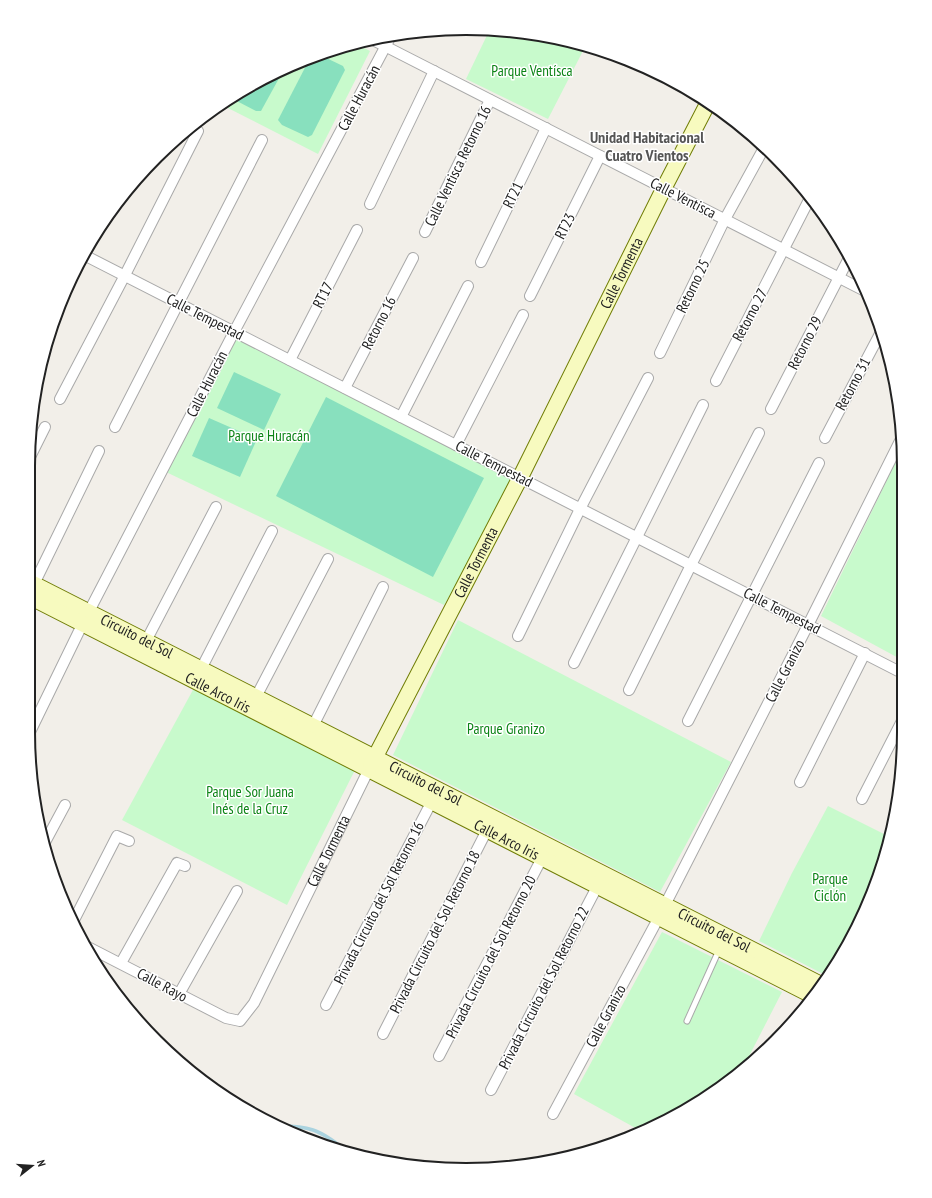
<svg xmlns="http://www.w3.org/2000/svg" width="932" height="1198" viewBox="0 0 932 1198" font-family="'PT Sans Narrow',sans-serif">
<style>
.park{fill:#c8facc}
.pitch{fill:#88e0be}
.lines{fill:none;stroke-linecap:round;stroke-linejoin:round}
.stream{stroke:#aad3df;stroke-width:3.5}
.lane-casing{stroke:#a9a9a9;stroke-width:7}
.street-casing{stroke:#a9a9a9;stroke-width:12}
.secondary-casing{stroke:#707d05;stroke-width:17}
.lane{stroke:#fff;stroke-width:5}
.street{stroke:#fff;stroke-width:10}
.secondary{stroke:#f7fabf;stroke-width:15}
.labels{text-anchor:middle;stroke-width:3;stroke-linejoin:round;paint-order:stroke}
.park-label{font-size:15px;fill:#0c8416;stroke:#fff}
.street-label{font-size:15px;fill:#222;stroke:#fff}
.neighbourhood-label{font-size:16px;font-weight:bold;fill:#555;stroke:#fff}
.rim{fill:none;stroke:#222;stroke-width:2}
</style>
<rect width="100%" height="100%" fill="#f2efe9"/>
<!-- park -->
<g class="park">
<path d="M490,29l89,14 7,2 -38,74 -82,-40z"/>
<path d="M357,44l13,7 -52,103 -96,-49 25,-18 78,-36z"/>
<path d="M234,332l286,146 -76,127 -278,-133z"/>
<path d="M903,447l1,214 -83,-45z"/>
<path d="M458,620l273,142 -71,130 -267,-137z"/>
<path d="M194,688l162,80 -69,137 -165,-85z"/>
<path d="M828,806l62,31 -19,62 -42,78 -70,-36 33,-68z"/>
<path d="M662,932l120,60 -38,74 -59,45 -46,19 -65,-36z"/>
</g>
<!-- pitch -->
<g class="pitch">
<path d="M318,54l25,12 2,4 -33,65 -4,2 -26,-12 -4,-5 32,-62z"/>
<path d="M283,71l-22,40h-5l-25,-13 16,-11z"/>
<path d="M234,372l47,22 -17,36 -47,-22z"/>
<path d="M326,397l158,81 -51,99 -157,-81z"/>
<path d="M209,418l48,21 -17,38 -48,-21z"/>
</g>
<g class="lines">
<!-- stream -->
<path class="stream" d="M282,1126c10,0 22,1 31,4 9,3 27,14 31,21"/>
<!-- lane casing -->
<g class="lane-casing">
<path id="lane" d="M687,1021l32,-71"/>
</g>
<!-- street casing -->
<g class="street-casing">
<g id="street">
<path d="M373,40l492,251"/>
<path d="M370,204l64,-133"/>
<path d="M425,232l65,-132"/>
<path d="M84,255l820,419"/>
<path d="M481,262l65,-134"/>
<path d="M530,296l70,-140"/>
<path d="M660,353l65,-134 39,-71"/>
<path d="M290,360l67,-130"/>
<path d="M716,381l94,-183"/>
<path d="M345,388l68,-130"/>
<path d="M60,399l64,-122 74,-146"/>
<path d="M771,409l79,-153"/>
<path d="M401,417l67,-131"/>
<path d="M115,427l147,-287"/>
<path d="M825,438l57,-108"/>
<path d="M456,445l67,-130"/>
<path d="M29,459l16,-32"/>
<path d="M34,584l65,-133"/>
<path d="M518,636l62,-127 68,-131"/>
<path d="M146,641l70,-134"/>
<path d="M574,663l129,-258"/>
<path d="M201,669l71,-138"/>
<path d="M629,690l62,-125 68,-132"/>
<path d="M256,697l72,-138"/>
<path d="M688,721l131,-258"/>
<path d="M313,726l70,-139"/>
<path d="M28,736l55,-113 151,-291 157,-296"/>
<path d="M800,782l65,-129"/>
<path d="M862,799l42,-82"/>
<path d="M43,846l22,-41"/>
<path d="M665,905l143,-280 95,-190"/>
<path d="M74,920l43,-84 12,5"/>
<path id="s1" d="M84,945l142,73 14,3 14,-18 115,-234"/>
<path d="M121,963l56,-100 8,3"/>
<path d="M179,994l58,-103"/>
<path d="M326,1005l106,-204"/>
<path d="M383,1034l104,-204"/>
<path d="M439,1056l103,-198"/>
<path d="M491,1090l107,-205"/>
<path d="M553,1114l106,-197"/>
</g>
</g>
<!-- secondary casing -->
<g class="secondary-casing">
<g id="secondary">
<path id="s2" d="M28,581l794,404"/>
<path id="s3" d="M28,596l785,400"/>
<path id="s4" d="M371,765l149,-287 144,-290 44,-85"/>
</g>
</g>
<!-- lane -->
<use href="#lane" class="lane"/>
<!-- street -->
<use href="#street" class="street"/>
<!-- secondary -->
<use href="#secondary" class="secondary"/>
</g>
<g class="labels">
<!-- park labels -->
<g class="park-label">
<text x="532" y="76">Parque Ventísca</text>
<text x="269" y="441">Parque Huracán</text>
<text x="506" y="734">Parque Granizo</text>
<text x="250" y="797">Parque Sor Juana<tspan x="250" dy="17">Inés de la Cruz</tspan></text>
<text x="830" y="884">Parque<tspan x="830" dy="17">Ciclón</tspan></text>
</g>
<!-- street labels -->
<g class="street-label">
<text transform="translate(359 98) rotate(-62)" y="5">Calle Huracán</text>
<text transform="translate(458 166) rotate(-64)" y="5">Calle Ventisca Retorno 16</text>
<text transform="translate(513 195) rotate(-64)" y="5">RT21</text>
<text transform="translate(683 198) rotate(27)" y="5">Calle Ventisca</text>
<text transform="translate(565 226) rotate(-63)" y="5">RT23</text>
<text dy="5" stroke="none"><textPath href="#s4" startOffset="552">Calle Tormenta</textPath></text>
<text transform="translate(693 286) rotate(-64)" y="5">Retorno 25</text>
<text transform="translate(323 295) rotate(-63)" y="5">RT17</text>
<text transform="translate(750 315) rotate(-62)" y="5">Retorno 27</text>
<text transform="translate(205 317) rotate(27)" y="5">Calle Tempestad</text>
<text transform="translate(379 323) rotate(-63)" y="5">Retorno 16</text>
<text transform="translate(805 343) rotate(-63)" y="5">Retorno 29</text>
<text transform="translate(207 384) rotate(-63)" y="5">Calle Huracán</text>
<text transform="translate(853 384) rotate(-62)" y="5">Retorno 31</text>
<text transform="translate(494 464) rotate(27)" y="5">Calle Tempestad</text>
<text dy="5" stroke="none"><textPath href="#s4" startOffset="228">Calle Tormenta</textPath></text>
<text transform="translate(782 611) rotate(27)" y="5">Calle Tempestad</text>
<text dy="5" stroke="none"><textPath href="#s2" startOffset="122">Circuito del Sol</textPath></text>
<text transform="translate(785 671) rotate(-63)" y="5">Calle Granizo</text>
<text dy="5" stroke="none"><textPath href="#s3" startOffset="213">Calle Arco Iris</textPath></text>
<text dy="5" stroke="none"><textPath href="#s2" startOffset="446">Circuito del Sol</textPath></text>
<text dy="5" stroke="none"><textPath href="#s3" startOffset="537">Calle Arco Iris</textPath></text>
<text dy="5" stroke="none"><textPath href="#s1" startOffset="366">Calle Tormenta</textPath></text>
<text transform="translate(379 903) rotate(-63)" y="5">Privada Circuito del Sol Retorno 16</text>
<text dy="5" stroke="none"><textPath href="#s2" startOffset="770">Circuito del Sol</textPath></text>
<text transform="translate(435 932) rotate(-63)" y="5">Privada Circuito del Sol Retorno 18</text>
<text transform="translate(491 957) rotate(-63)" y="5">Privada Circuito del Sol Retorno 20</text>
<text transform="translate(162 985) rotate(28)" y="5">Calle Rayo</text>
<text transform="translate(544 988) rotate(-63)" y="5">Privada Circuito del Sol Retorno 22</text>
<text transform="translate(606 1016) rotate(-62)" y="5">Calle Granizo</text>
</g>
<!-- neighbourhood labels -->
<g class="neighbourhood-label">
<text x="647" y="143">Unidad Habitacional<tspan x="647" dy="18">Cuatro Vientos</tspan></text>
</g>
</g>
<!-- crop -->
<path d="M0 0H932V1198H0ZM466 35H466A431 431 0 0 1 897 466V732A431 431 0 0 1 466 1163H466A431 431 0 0 1 35 732V466A431 431 0 0 1 466 35Z" fill="#fff" fill-rule="evenodd"/>
<path class="rim" d="M466 35H466A431 431 0 0 1 897 466V732A431 431 0 0 1 466 1163H466A431 431 0 0 1 35 732V466A431 431 0 0 1 466 35Z"/>
<!-- north arrow -->
<g transform="translate(32 1166) rotate(73)" stroke="#ffffff" stroke-width="3" paint-order="stroke">
<path d="M0-3L7 15L0 10L-7 15Z" fill="#222222"/>
<text y="-6" font-size="11" font-weight="bold" text-anchor="middle" fill="#222222">N</text>
</g>
</svg>
